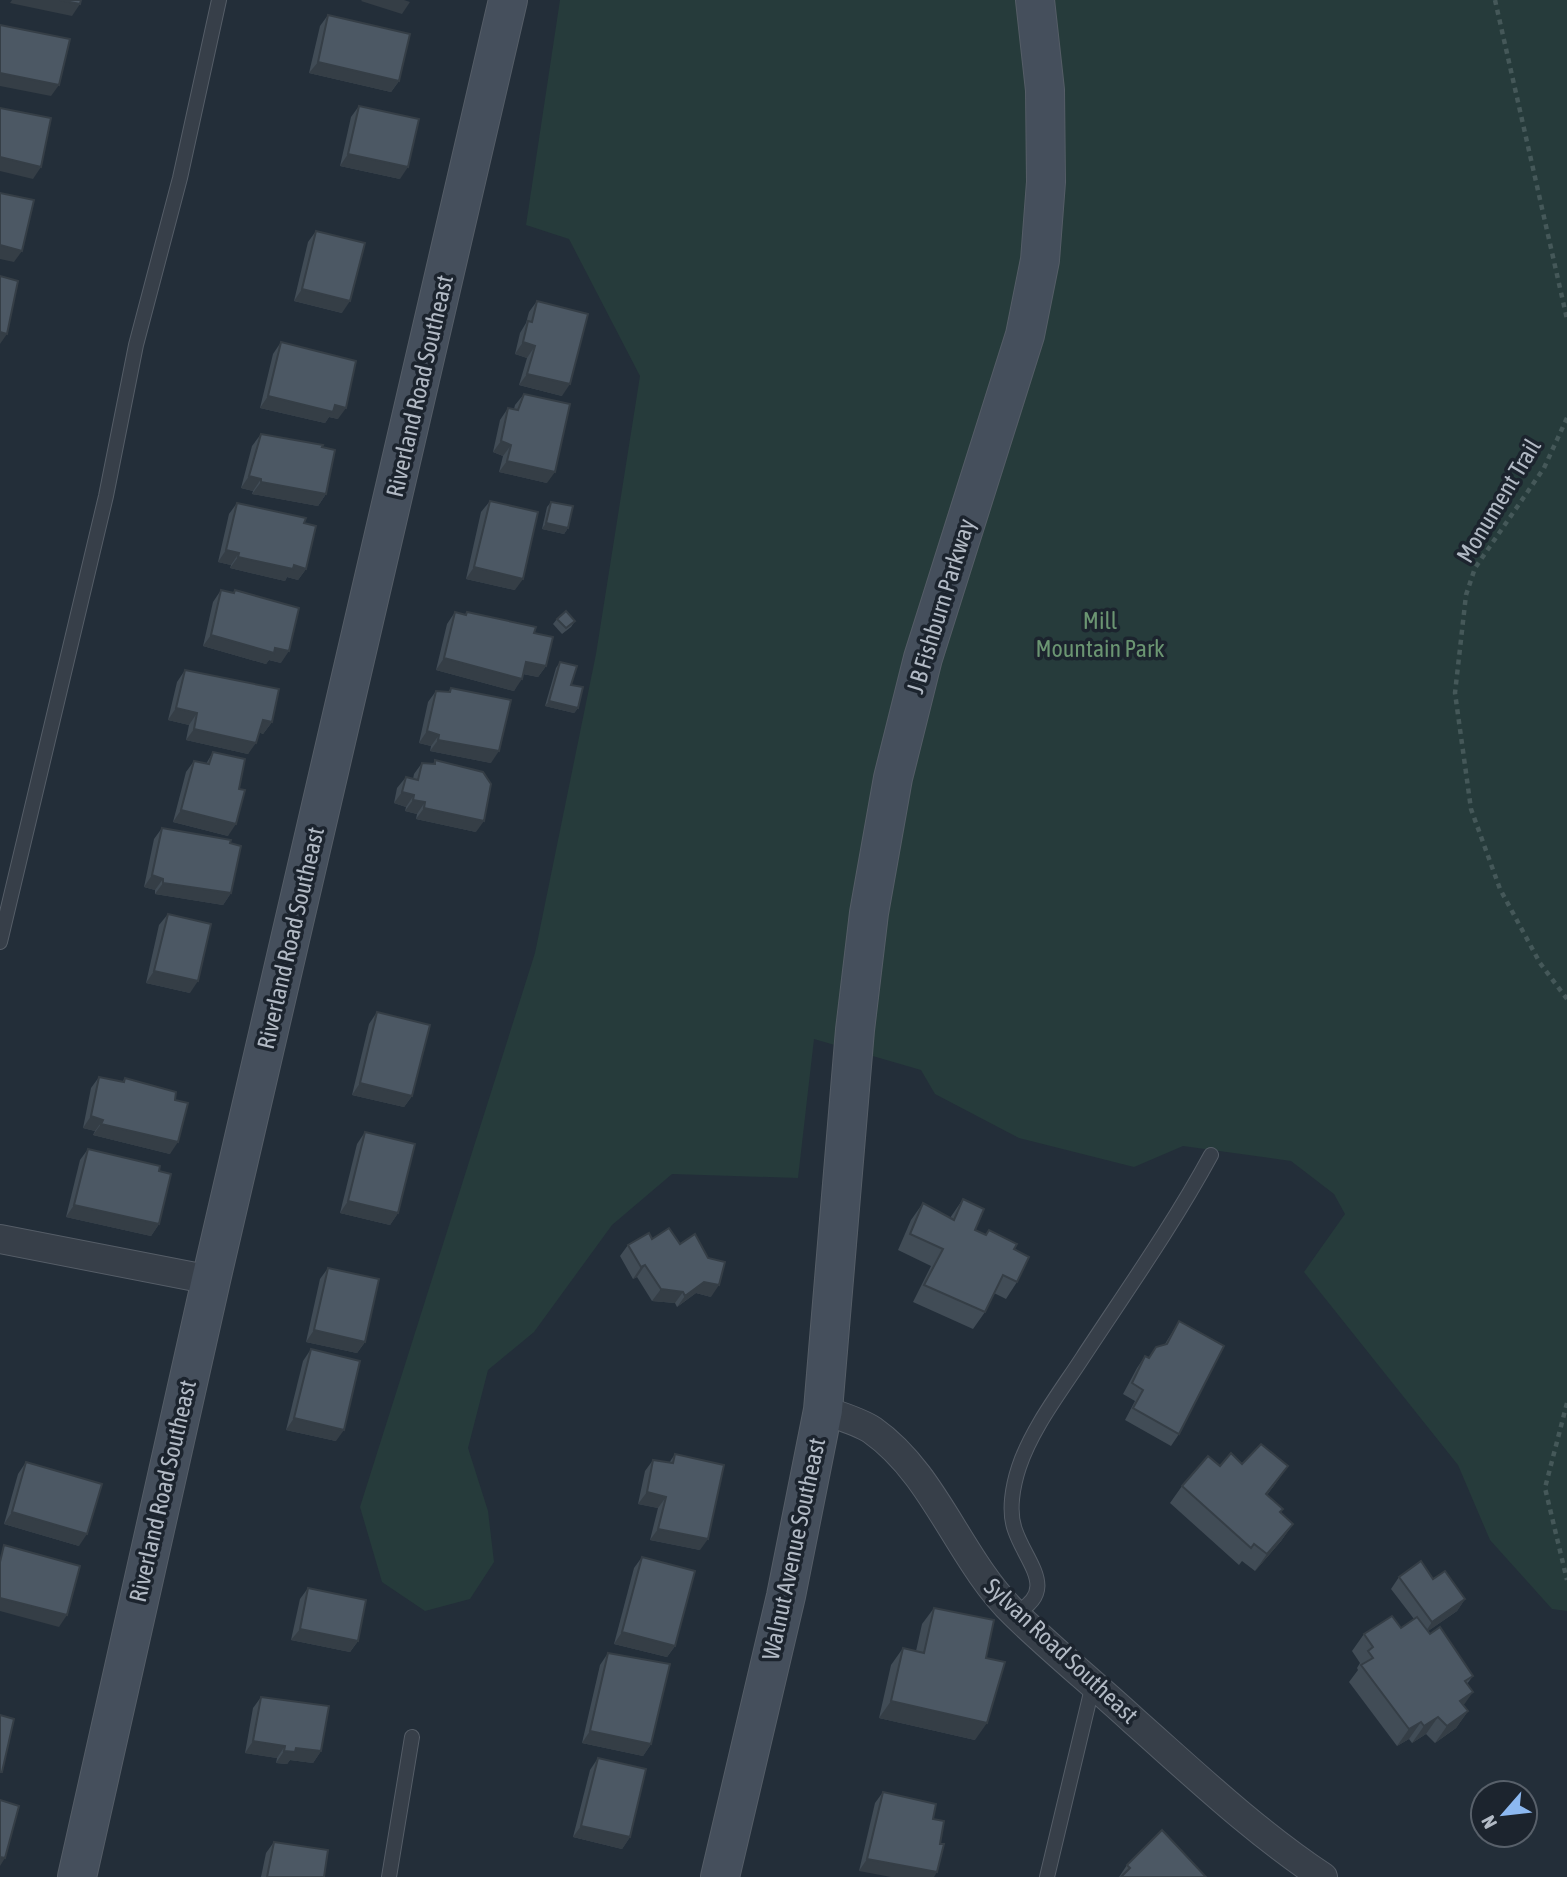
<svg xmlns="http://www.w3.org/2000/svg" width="1567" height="1877" viewBox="0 0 1567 1877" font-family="'Asap Condensed',sans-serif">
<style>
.green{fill:#263b3b}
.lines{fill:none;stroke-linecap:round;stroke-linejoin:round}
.lane-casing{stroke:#555d67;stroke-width:16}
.street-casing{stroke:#555d67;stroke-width:30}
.secondary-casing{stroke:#555d67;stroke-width:40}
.path{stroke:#455859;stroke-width:4.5;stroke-dasharray:5 5;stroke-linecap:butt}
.lane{stroke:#373f49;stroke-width:14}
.street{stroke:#373f49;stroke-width:28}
.secondary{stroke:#454f5c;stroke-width:38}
.wall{fill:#414c56}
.shaded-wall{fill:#353e46}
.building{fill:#4c5864;stroke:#353e46;stroke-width:2}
.labels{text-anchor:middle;stroke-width:7;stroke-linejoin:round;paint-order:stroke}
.street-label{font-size:24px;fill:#b2bac5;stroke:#1c242e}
.park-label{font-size:24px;fill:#6b9572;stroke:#1c242e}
</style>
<rect width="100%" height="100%" fill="#232e39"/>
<!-- green -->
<path class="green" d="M560,0h1007v1611l-15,-2 -62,-69 -32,-75 -154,-193 41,-58 -11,-20 -43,-33 -108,-15 -49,21 -115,-29 -84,-44 -14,-24 -107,-31 -16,139 -126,-4 -60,51 -78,107 -46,38 -20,78 20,63 6,51 -24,37 -45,12 -43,-29 -22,-75 175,-554 61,-299 44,-278 -71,-137 -43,-14z"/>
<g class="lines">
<!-- lane casing -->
<g class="lane-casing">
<g id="lane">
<path d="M0,942l106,-446 30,-151 44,-167 39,-178"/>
<path d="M1014,1614c46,-23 12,-51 1,-84 -7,-19 -2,-45 4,-63 13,-39 42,-76 64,-110 44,-67 90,-132 128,-202"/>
<path d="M389,1877l23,-140"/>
<path d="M1047,1877l46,-193"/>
</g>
</g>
<!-- street casing -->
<g class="street-casing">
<g id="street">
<path d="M0,1239l211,41"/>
<path d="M823,1410c16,6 35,11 49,20 64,45 87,130 143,184 38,37 80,71 119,107 61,54 121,111 189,156"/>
</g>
</g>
<!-- secondary casing -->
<g class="secondary-casing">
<g id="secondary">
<path d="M77,1877l134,-597 297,-1280"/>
<path d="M720,1877l66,-281 37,-186 32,-380 14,-117 24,-135 30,-120 102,-323 15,-75 6,-78 -1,-92 -10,-90"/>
</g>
</g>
<!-- path -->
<g class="path">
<path d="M1495,0l72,319"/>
<path d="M1567,418l-23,50 -69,100 -9,27 -11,98 16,116 29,80 40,74 27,36"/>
<path d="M1567,1403l-22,85 22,92"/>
</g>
<!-- lane -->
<use href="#lane" class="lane"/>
<!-- street -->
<use href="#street" class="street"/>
<!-- secondary -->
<use href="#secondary" class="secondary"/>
</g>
<!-- wall -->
<g class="wall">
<path d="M328,15l71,66 -8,11 -82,-19 11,-47z"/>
<path d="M359,106l41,73 -60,-13 11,-49z"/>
<path d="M316,231l26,82 -48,-12 14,-59z"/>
<path d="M537,301l25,95 -43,-11 8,-27 -12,-4 5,-21 6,-10 3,-11z"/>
<path d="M281,342l57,77 -9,-2 -4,6 -65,-15 13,-54z"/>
<path d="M524,394l23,89 -48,-11 4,-16 -10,-4 7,-32 8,-12 6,1 1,-4z"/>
<path d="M261,434l65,60 -8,12 -66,-12 1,-3 -12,-3 11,-42z"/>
<path d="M490,501l25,89 -49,-11 15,-67z"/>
<path d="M551,502l17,26 -4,6 -22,-5 5,-22z"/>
<path d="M237,503l67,20 2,46 -8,11 -11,-3 -2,4 -55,-13 1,-3 -13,-3 11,-48z"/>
<path d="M221,590l12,3 2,-3 46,73 -12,-3 -3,4 -63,-18 10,-44z"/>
<path d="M455,612l79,21 12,33 -8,11 -15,-3 -9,17 -78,-21 11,-46z"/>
<path d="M557,619l18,2 -4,6 -9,7 -9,-10z"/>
<path d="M560,662l11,23 7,23 -4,5 -29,-7 11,-38z"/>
<path d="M185,670l87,52 -9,12 -4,-2 -11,22 -62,-14 3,-15 -21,-5 9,-38z"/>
<path d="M451,688l40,75 -61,-12 1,-5 -12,-3 9,-41 8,-11 12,1z"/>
<path d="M213,752l26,37 -11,47 -55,-14 13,-50 8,-11 12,3z"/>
<path d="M435,760l41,72 -60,-13 1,-5 -12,-3 1,-4 -12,-4 3,-15 9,-11 7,2 1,-5 8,-11 11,1z"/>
<path d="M162,828l69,65 -8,12 -68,-11v-4l-11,-3 10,-48z"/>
<path d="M168,914l22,79 -44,-10 13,-58z"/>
<path d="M377,1012l35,84 -8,11 -52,-12 17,-71z"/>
<path d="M99,1077l23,5 3,-4 50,22 -5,54 -77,-19 2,-4 -12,-3 8,-40z"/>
<path d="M365,1132l33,81 -8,12 -50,-12 17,-69z"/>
<path d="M88,1149l71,22v53l-8,12 -85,-19 14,-57z"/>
<path d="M963,1199l12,31 10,5 4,-5 25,19 3,33 -11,17 -12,-6 -9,19 -12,17 -60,-27 18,-36 -33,-16 13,-30 12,-17 27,15z"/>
<path d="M652,1239l28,5 31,53 -15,-4 -19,14 -2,-4 -23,-2 -15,-24 -4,2 -13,-23 8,-11z"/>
<path d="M328,1268l37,74 -8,11 -51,-11 14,-63z"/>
<path d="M1179,1321v113l-8,12 -46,-26 10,-19 -12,-7 14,-26 8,-12 3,2 17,-14z"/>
<path d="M311,1349l25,92 -50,-11 17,-69z"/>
<path d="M675,1454l25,96 -50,-10 8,-32 -20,-4 7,-33 8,-11 16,3z"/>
<path d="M26,1462l53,84 -75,-22 14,-50z"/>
<path d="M1242,1464l34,19 -9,12 14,17 12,12 -12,17 -26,30 -13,-10 -3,4 -69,-62 12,-17 38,-20z"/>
<path d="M642,1557l33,89 -8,11 -53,-13 20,-76z"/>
<path d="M1399,1577l34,2 32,20 -8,12 -29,20 45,45 -6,8 -4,21 5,6 -12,17 -21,15 -9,-9 -14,9 -3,-4 -12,7 -48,-64 9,-12 -1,-2 3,-5 -8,-12 12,-17 37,-6 13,-9 -23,-30z"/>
<path d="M308,1588l50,53 -8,11 -59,-12 9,-41z"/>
<path d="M934,1608l52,50 -11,82 -96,-22 12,-53 12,-17 13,3 6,-27z"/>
<path d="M608,1653l43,91 -8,12 -61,-13 18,-78z"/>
<path d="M261,1697l60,54 -8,12 -23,-3 -3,4 -11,-1 1,-5 -32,-5 8,-45z"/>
<path d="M598,1758l32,79 -8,12 -49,-12 17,-67z"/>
<path d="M883,1792l50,27 -74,52 16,-68z"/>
<path d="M274,1842l50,35h-63l5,-24z"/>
<path d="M1127,1865l79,12h-87z"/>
</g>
<!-- shaded-wall -->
<g class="shaded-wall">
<path d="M12,0h48l20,4 -8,12 -62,-13z"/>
<path d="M362,0h42l6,2 -8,12 -41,-13z"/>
<path d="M318,62l81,19 -8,11 -82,-19z"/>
<path d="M0,73l59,12 -8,11 -51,-10z"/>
<path d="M348,154l60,13 -8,12 -60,-13z"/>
<path d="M0,157l41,10 -8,12 -33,-8z"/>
<path d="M0,245l22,6 -8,11 -14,-3z"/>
<path d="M302,289l48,12 -8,12 -48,-12z"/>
<path d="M0,332l7,2 -7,10z"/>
<path d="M523,342l12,4 -8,12 -12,-4z"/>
<path d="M527,374l43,10 -8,12 -43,-11z"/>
<path d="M268,396l67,9 11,3 -8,11 -9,-2 -4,6 -65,-15z"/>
<path d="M501,441l10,4 -8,11 -10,-4z"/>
<path d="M507,461l48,11 -8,11 -48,-11z"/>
<path d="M249,476l12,3 -8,12 -12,-3z"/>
<path d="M261,482l65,12 -8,12 -66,-12z"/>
<path d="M546,523l22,5 -4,6 -22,-5z"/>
<path d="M226,550l13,3 -8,12 -13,-3z"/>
<path d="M238,557l56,8 12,4 -8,11 -11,-3 -2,4 -55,-13z"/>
<path d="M474,567l49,12 -8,11 -49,-11z"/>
<path d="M211,635l64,13 14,3 -8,12 -12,-3 -3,4 -63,-18z"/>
<path d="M444,658l78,21 -8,12 -78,-21z"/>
<path d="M526,662l20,4 -8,11 -20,-4z"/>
<path d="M549,701l29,7 -4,5 -29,-7z"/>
<path d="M176,708l21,5 -8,12 -21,-5z"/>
<path d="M263,720l9,2 -9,12 -8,-3z"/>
<path d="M194,729l62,14 -8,11 -62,-14z"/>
<path d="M427,731l12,4 -8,11 -12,-3z"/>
<path d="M438,740l61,11 -8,12 -61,-12z"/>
<path d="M402,792l12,3 -8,12 -12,-4z"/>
<path d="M413,800l12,2 -8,12 -12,-3z"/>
<path d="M424,808l60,13 -8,11 -60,-13z"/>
<path d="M181,810l55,14 -8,12 -55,-14z"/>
<path d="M152,875l11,4 -8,11 -11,-3z"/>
<path d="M163,883l68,10 -8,12 -68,-11z"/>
<path d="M154,971l44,10 -8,12 -44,-10z"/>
<path d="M360,1083l52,13 -8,11 -52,-12z"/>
<path d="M91,1116l12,4 -8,11 -12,-3z"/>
<path d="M101,1124l77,18 -8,12 -77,-19z"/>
<path d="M348,1201l50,12 -8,12 -50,-12z"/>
<path d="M74,1205l85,19 -8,12 -85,-19z"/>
<path d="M645,1265l-8,12 -4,2 8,-12z"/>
<path d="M704,1282l15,3 -8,12 -15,-4 -19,14 8,-11z"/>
<path d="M661,1289l22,3 -8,11 -23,-2z"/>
<path d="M314,1330l51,12 -8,11 -51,-11z"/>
<path d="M294,1418l50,12 -8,11 -50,-11z"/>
<path d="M1288,1466l-12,17 -22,28 12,-17z"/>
<path d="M647,1492l19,5 -8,11 -20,-4z"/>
<path d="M12,1512l75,22 -8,12 -75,-22z"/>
<path d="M1293,1524l-12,17 -26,30 12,-17z"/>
<path d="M658,1529l50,10 -8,11 -50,-10z"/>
<path d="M0,1598l67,17 -8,12 -59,-16z"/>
<path d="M1465,1599l-8,12 -33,23 8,-12z"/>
<path d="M300,1629l58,12 -8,11 -59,-12z"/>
<path d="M622,1632l53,14 -8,11 -53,-13z"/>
<path d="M1473,1692l-12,17 -1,-8z"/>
<path d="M891,1701l96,22 -12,17 -96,-22z"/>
<path d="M1468,1711l-12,17 -21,15 12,-17z"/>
<path d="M1438,1717l-12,17 -14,9 12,-17z"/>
<path d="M1421,1722l-12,17 -12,7 12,-17z"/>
<path d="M590,1731l61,13 -8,12 -61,-13z"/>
<path d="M253,1741l32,5 -8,12 -32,-5z"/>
<path d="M296,1748l25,3 -8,12 -23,-3 -3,4 -11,-1 8,-12z"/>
<path d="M581,1826l49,11 -8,12 -49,-12z"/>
<path d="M0,1857l5,1 -5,8z"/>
<path d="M867,1859l70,13 -3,5h-43l-32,-6z"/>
</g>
<!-- building -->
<g class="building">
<path d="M60,0h21l-1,4z"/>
<path d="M328,15l82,19 -11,47 -81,-19z"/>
<path d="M0,25l70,14 -11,46 -59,-12z"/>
<path d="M359,106l60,13 -11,48 -60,-13z"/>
<path d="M0,108l51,10 -10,49 -41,-10z"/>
<path d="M0,193l34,7 -12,51 -22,-6z"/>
<path d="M316,231l49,12 -15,58 -48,-12z"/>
<path d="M0,276l18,5 -11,53 -7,-2z"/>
<path d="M537,301l51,13 -18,70 -43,-10 8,-28 -12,-4 5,-21 4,1z"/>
<path d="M281,342l75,19 -10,47 -11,-3 -2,7 -65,-16z"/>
<path d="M524,394l46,10 -15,68 -48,-11 4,-16 -10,-4 7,-33 10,2z"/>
<path d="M261,434l62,11 -1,2 13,3 -9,44 -65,-12v-3l-12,-3z"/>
<path d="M490,501l48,11 -15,67 -49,-12z"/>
<path d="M551,502l22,4 -5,22 -22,-5z"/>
<path d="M237,503l69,15 -2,5 12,3 -10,43 -12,-4 -1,4 -55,-12 1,-4 -13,-3z"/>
<path d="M221,590l13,3 1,-3 64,18 -10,43 -14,-3 -1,5 -63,-18z"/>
<path d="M566,611l9,10 -9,7 -9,-9z"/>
<path d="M455,612l11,3 1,-3 69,15 -2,6 19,4 -7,29 -20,-4 -4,17 -78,-21z"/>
<path d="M560,662l17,4 -6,19 12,2 -5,21 -29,-7z"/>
<path d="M185,670l94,19 -7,33 -9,-2 -7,23 -62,-14 3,-16 -21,-5z"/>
<path d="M451,688l60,12 -12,51 -61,-11 1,-5 -12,-4 9,-40 14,1z"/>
<path d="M213,752l32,7 -6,30 6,1 -9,34 -55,-14 13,-49 15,3z"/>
<path d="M435,760l48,12 8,12 -7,37 -60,-13 1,-6 -12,-2 1,-5 -12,-3 4,-15 12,3 4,-17 13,1z"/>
<path d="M162,828l69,12 -1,3 11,3 -10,47 -68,-10v-4l-11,-4z"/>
<path d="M168,914l43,10 -13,57 -44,-10z"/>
<path d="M377,1012l53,13 -18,71 -52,-13z"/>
<path d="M99,1077l25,5 1,-4 51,14 -1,8 13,3 -10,39 -77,-18 2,-4 -12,-4z"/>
<path d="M365,1132l50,12 -17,69 -50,-12z"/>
<path d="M88,1149l72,17 -1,5 12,3 -12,50 -85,-19z"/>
<path d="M963,1199l21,10 -9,21 11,5 3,-5 28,14 -3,5 15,8 -12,25 -14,-7 -18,37 -61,-27 19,-36 -33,-15 13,-31 31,17z"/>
<path d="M669,1228l11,16 15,-10 13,24 17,4 -6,23 -15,-3 -19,14 -2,-4 -22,-3 -16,-24 -4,2 -13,-22 21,-12 3,6z"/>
<path d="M328,1268l51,11 -14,63 -51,-12z"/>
<path d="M1179,1321l45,25 -45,88 -46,-26 10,-18 -11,-7 13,-27 4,2 7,-11 11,-3z"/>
<path d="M311,1349l49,12 -16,69 -50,-12z"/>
<path d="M1261,1444l27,22 -22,28 17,15 -3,3 13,12 -26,30 -13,-10 -3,4 -69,-62 26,-30 12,10 11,-13 11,11z"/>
<path d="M675,1454l49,11 -16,74 -50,-10 8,-32 -19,-5 6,-32 20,3z"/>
<path d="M26,1462l76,22 -15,50 -75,-22z"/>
<path d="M4,1545l76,21 -13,49 -67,-17v-36z"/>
<path d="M642,1557l53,14 -20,75 -53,-14z"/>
<path d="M1421,1561l12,18 12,-8 20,28 -33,23 -33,-45z"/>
<path d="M308,1588l58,12 -8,41 -58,-12z"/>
<path d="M934,1608l60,12 -8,38 19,4 -18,61 -96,-22 12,-53 21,5z"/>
<path d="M1392,1616l9,12 16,-11 13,17 10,-7 33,49 -8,5 8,11 -13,9 8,10 -21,15 -9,-9 -14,9 -3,-4 -12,7 -48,-64 12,-7 -5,-7 5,-4 -9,-13z"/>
<path d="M608,1653l62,11 -19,80 -61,-13z"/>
<path d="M261,1697l68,9 -8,45 -25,-3 -1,4 -11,-1 1,-5 -32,-5z"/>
<path d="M0,1715l14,4 -12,53h-2z"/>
<path d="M598,1758l48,11 -16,68 -49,-11z"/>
<path d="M883,1792l53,12 -3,15 11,2 -4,23h4l-7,28 -70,-13z"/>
<path d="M0,1800l19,6 -14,52 -5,-1z"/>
<path d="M1162,1830l44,47h-85l9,-9 -3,-3z"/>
<path d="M274,1842l54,8 -4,27h-57z"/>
</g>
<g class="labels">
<!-- street labels -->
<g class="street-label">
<text transform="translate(420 386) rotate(-77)" y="8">Riverland Road Southeast</text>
<text transform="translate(1499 501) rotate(-59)" y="8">Monument Trail</text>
<text transform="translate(941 606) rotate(-73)" y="8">J B Fishburn Parkway</text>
<text transform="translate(291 938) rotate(-77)" y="8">Riverland Road Southeast</text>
<text transform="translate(163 1491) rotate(-77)" y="8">Riverland Road Southeast</text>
<text transform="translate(794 1549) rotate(-78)" y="8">Walnut Avenue Southeast</text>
<text transform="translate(1061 1651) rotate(43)" y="8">Sylvan Road Southeast</text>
</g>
<!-- park labels -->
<g class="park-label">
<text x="1100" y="629">Mill<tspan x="1100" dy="28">Mountain Park</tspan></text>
</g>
</g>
<!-- north arrow -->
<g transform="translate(1504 1814) rotate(242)"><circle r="33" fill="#1c242e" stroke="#58606a" stroke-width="2"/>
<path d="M0-5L12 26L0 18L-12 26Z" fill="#8cb8f0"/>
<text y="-10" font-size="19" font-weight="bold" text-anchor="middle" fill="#b2bac5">N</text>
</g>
</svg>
